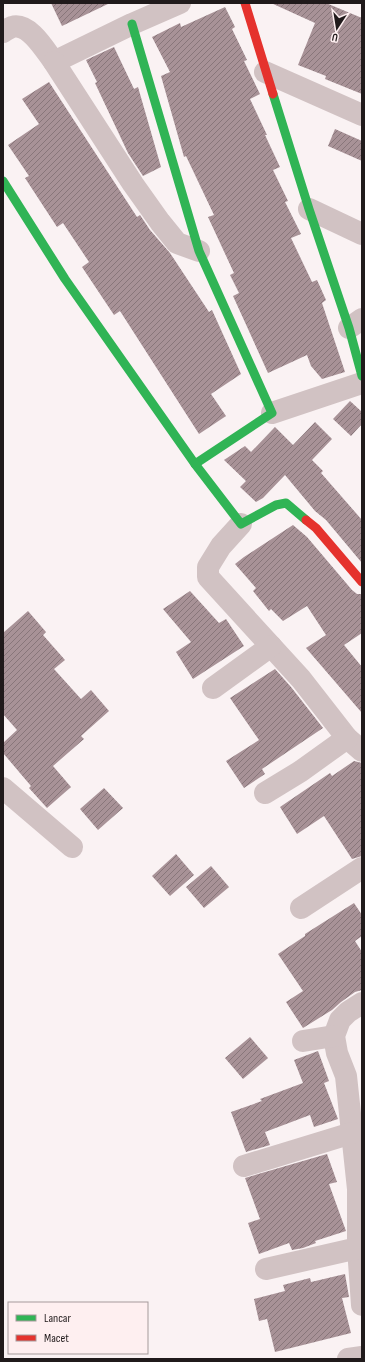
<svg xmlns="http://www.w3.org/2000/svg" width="365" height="1362" viewBox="0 0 365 1362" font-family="'Sofia Sans Condensed',sans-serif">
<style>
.building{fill:url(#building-hatch)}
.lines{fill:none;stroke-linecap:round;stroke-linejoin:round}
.street{stroke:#d1c2c3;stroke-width:22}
.fast{stroke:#30b455;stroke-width:9}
.jam{stroke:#e5322d;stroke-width:9}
</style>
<defs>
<pattern id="building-hatch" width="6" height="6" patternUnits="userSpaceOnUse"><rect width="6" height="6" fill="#a89297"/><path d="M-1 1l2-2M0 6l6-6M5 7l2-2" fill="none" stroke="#88767a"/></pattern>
</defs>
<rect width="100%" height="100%" fill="#faf2f3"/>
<!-- building -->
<g class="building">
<path d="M51,3h59l-48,23z"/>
<path d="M271,3h55l36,15v76l-37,-15 1,-3 -28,-11 17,-42z"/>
<path d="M225,7l10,20 -3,2 15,31 -3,1 16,33 -10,5 17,36h-2l15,32 -7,3 15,31 -3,1 16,32 -10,4 21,44 5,-2 9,20 -4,3 23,69 -23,7 -11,-13 -4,-11 -39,18 -35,-77 6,-3 -9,-18 4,-2 -26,-56 6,-2 -28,-59 -2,1 -23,-81 9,-4 -18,-35 28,-14 1,4z"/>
<path d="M114,47l20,42 4,-2 23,80 -18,9 -15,-23 -33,-70 2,-1 -11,-22z"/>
<path d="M49,82l88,135 3,-2 10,15 20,23 39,59 3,-2 29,64 -30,20 15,22 -27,18 -79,-123 -6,4 -32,-48 7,-5 -26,-39 -6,4 -32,-49 4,-2 -21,-31 31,-21 -17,-25z"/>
<path d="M335,129l27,12v20l-34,-15z"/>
<path d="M350,401l12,11v12l-11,12 -18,-17z"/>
<path d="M315,422l17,17 -20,21 11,11 -2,2 41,47v43l-36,-43 -11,-9 -30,-36 -22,23 -7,4 -16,-15 6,-6 -22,-21 21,-14 6,6 24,-25 18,18z"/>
<path d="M293,525l14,12 45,53 5,4h5v39l-18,12 18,22v46l-56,-65 20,-13 -19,-29 -24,15 -12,-12 -2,2 -16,-20 3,-3 -21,-24 9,-7z"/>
<path d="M190,591l29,32 7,-4 18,27 -51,33 -17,-27 15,-10 -28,-33z"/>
<path d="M28,611l18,21 -3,3 22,25 -11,9 27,30 10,-9 18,21 -28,25 3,3 -31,27 18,21 -24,21 -18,-20 2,-2 -28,-33v-10l14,-13 -14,-16v-81z"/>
<path d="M275,669l16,18 32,41 -61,41 3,5 -21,14 -18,-27 33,-21 -29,-42z"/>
<path d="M354,761l8,2v93l-10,3 -28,-43 -27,18 -17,-27 50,-34 2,3z"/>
<path d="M104,788l19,20 -25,22 -18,-21z"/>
<path d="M176,854l18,21 -24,21 -18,-20z"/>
<path d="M211,866l18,21 -25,21 -18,-21z"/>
<path d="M354,903l8,12v21l-7,5 7,11v38l-7,2 -14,10 -9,8 -29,18 -17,-26 17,-11 -25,-37 27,-18v-2z"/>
<path d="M250,1037l18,21 -25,21 -18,-21z"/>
<path d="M318,1051l11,30 -5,2 14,36 -24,8 -4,-12 -45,17 5,13 -24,7 -15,-40 31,-11 -2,-2 43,-16 -9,-23z"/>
<path d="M327,1154l10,28 -8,2 17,47 -31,10 1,2 -13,5 -11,2 -3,-7 -30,11 -11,-31 12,-4 -15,-41z"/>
<path d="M345,1274l4,23 -7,1 9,35 -76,19 -8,-33 -8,2 -5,-22 31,-8 -2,-6 27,-7 1,4z"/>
</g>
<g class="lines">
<!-- street -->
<g class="street">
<path d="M3,32c3,-2 6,-4 9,-5 17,-5 33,23 42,35l78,-38 48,-21"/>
<path d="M54,62l79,122 27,38 17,21 22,8"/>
<path d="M265,72l97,43"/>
<path d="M309,209l53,25"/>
<path d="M349,328l13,-9"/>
<path d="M272,413l90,-30"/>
<path d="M241,524l-20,22 -13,21v10l93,102 46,59 15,13"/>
<path d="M213,688l58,-42"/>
<path d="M3,788l69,59"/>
<path d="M265,793l36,-22 46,-33"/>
<path d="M301,908l61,-40"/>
<path d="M362,1003l-14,9 -8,8 -6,16 3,17 9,23 12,113v59l4,57"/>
<path d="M303,1041l31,-5"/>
<path d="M244,1166l108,-33"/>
<path d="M266,1269l92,-21"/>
<path d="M348,1359l14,-2"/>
</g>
<!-- fast -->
<g class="fast">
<path d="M132,24l67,227 73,162 -77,51"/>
<path d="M273,94l36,115 40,119 13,48"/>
<path d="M3,181l62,98 130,185 46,60 35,-19 10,-2 20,17"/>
</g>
<!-- jam -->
<g class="jam">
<path d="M245,3l28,91"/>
<path d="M306,520l10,8 46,54"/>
</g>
</g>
<!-- border -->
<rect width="365" height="1362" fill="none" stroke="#201a1b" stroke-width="8"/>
<!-- legend -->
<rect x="8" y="1302" width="140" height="52" fill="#feeff0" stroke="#a59a9b"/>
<rect x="16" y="1315" width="20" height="6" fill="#30b455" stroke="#a59a9b"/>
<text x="44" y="1322" font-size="12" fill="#201a1b">Lancar</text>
<rect x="16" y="1335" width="20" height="6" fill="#e5322d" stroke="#a59a9b"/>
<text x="44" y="1342" font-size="12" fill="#201a1b">Macet</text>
<!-- north arrow -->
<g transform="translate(337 28) rotate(192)" stroke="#feeff0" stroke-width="3" paint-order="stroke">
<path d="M0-3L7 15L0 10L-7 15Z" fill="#201a1b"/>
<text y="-6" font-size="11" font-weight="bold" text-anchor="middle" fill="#201a1b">U</text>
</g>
</svg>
